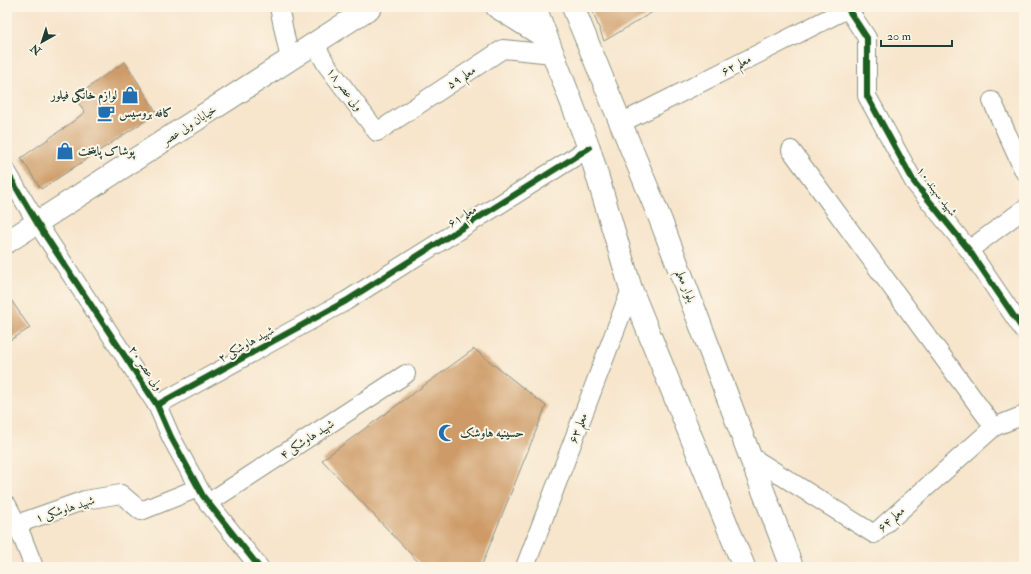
<svg xmlns="http://www.w3.org/2000/svg" width="1031" height="574" viewBox="0 0 1031 574" font-family="'IM FELL Double Pica',Amiri,serif">
<style>
.building{fill:#ce9b68}
.lines{fill:none;stroke-linecap:round;stroke-linejoin:round}
.minor-casing{stroke:#8b9180;stroke-width:20}
.secondary-casing{stroke:#8b9180;stroke-width:24}
.primary-casing{stroke:#8b9180;stroke-width:24}
.minor{stroke:#fff;stroke-width:18}
.secondary{stroke:#fff;stroke-width:22}
.primary{stroke:#fff;stroke-width:22}
.cycleway-casing{stroke:#fcf5e5;stroke-width:8}
.cycleway{stroke:#1b5e20;stroke-width:6}
.labels{text-anchor:middle;stroke-width:4;stroke-linejoin:round;paint-order:stroke}
.street-label{font-size:12px;fill:#1f3d34;stroke:#fcf5e5}
.poi-label{font-size:12px;font-weight:bold;fill:#1f3d34;stroke:#fcf5e5;text-anchor:start}
</style>
<rect width="100%" height="100%" fill="#fcf5e5"/>
<filter id="ink" filterUnits="userSpaceOnUse"><feTurbulence type="fractalNoise" baseFrequency=".025" numOctaves="2"/><feDisplacementMap in="SourceGraphic" scale="8" xChannelSelector="R" yChannelSelector="G"/><feConvolveMatrix kernelMatrix="1 2 1 2 8 2 1 2 1" color-interpolation-filters="sRGB"/></filter>
<filter id="wash" filterUnits="userSpaceOnUse"><feTurbulence type="fractalNoise" baseFrequency=".012" numOctaves="4" result="noise"/><feDisplacementMap in="SourceGraphic" scale="16" xChannelSelector="R" yChannelSelector="G"/><feGaussianBlur stdDeviation="0.9" result="paint"/><feColorMatrix in="noise" values="0 0 0 0 0 0 0 0 0 0 0 0 0 0 0 0 0 1.4 0 .05"/><feComposite in="paint" operator="in"/></filter>
<g filter="url(#wash)">
<rect width="100%" height="100%" fill="#f7e5cc"/>
<g id="blocks">
<!-- building -->
<g class="building">
<path d="M591,7h70l-57,34z"/>
<path d="M125,62l32,51 -116,76 -20,-31 46,-32 18,-14 -10,-14 26,-20z"/>
<path d="M7,294l23,34 -23,14z"/>
<path d="M474,349l72,57 -65,161h-58l-101,-107z"/>
</g>
</g>
</g>
<g filter="url(#ink)">
<use href="#blocks" fill-opacity="0" stroke="#8b9180" stroke-width="1"/>
<g class="lines">
<!-- minor casing -->
<g class="minor-casing">
<g id="minor">
<path d="M279,7l11,53"/>
<path d="M848,9l19,29v58l47,86 55,68 55,81"/>
<path d="M315,44l11,20 51,68 126,-83 50,5"/>
<path d="M992,101l32,70"/>
<path d="M621,123l230,-116"/>
<path d="M791,150l203,277"/>
<path d="M7,172l30,51 120,182 14,32 32,59 56,71"/>
<path d="M969,250l55,-41"/>
<path d="M157,405l189,-104 243,-153"/>
<path d="M750,456l124,78 120,-107 30,-12"/>
<path d="M208,503l198,-129"/>
<path d="M7,505l10,19 17,43"/>
<path d="M17,524l68,-24 36,-6 20,17 57,-23"/>
<path d="M525,567l106,-278"/>
</g>
</g>
<!-- secondary casing -->
<g class="secondary-casing">
<g id="secondary">
<path d="M497,7l49,31"/>
<path d="M7,242l364,-235"/>
</g>
</g>
<!-- primary casing -->
<g class="primary-casing">
<g id="primary">
<path d="M535,7l54,141 42,141 113,278"/>
<path d="M573,7l88,214 131,346"/>
</g>
</g>
<!-- minor -->
<use href="#minor" class="minor"/>
<!-- secondary -->
<use href="#secondary" class="secondary"/>
<!-- primary -->
<use href="#primary" class="primary"/>
<!-- cycleway casing -->
<g class="cycleway-casing">
<g id="cycleway">
<path d="M848,9l19,29v58l47,86 55,68 55,81"/>
<path d="M7,172l30,51 120,182 14,32 32,59 56,71"/>
<path d="M157,405l189,-104 243,-153"/>
</g>
</g>
<!-- cycleway -->
<use href="#cycleway" class="cycleway"/>
</g>
</g>
<!-- icons -->
<defs>
<g id="shop-bare" transform="scale(1.38)"><path d="M-5-2.5h2.3a2.7 3.5 0 0 1 5.4 0H5L5.5 6h-11ZM-1.5-2.5h3a1.5 2.3 0 0 0-3 0Z" fill="#1f6fb2" stroke="#fcf5e5" stroke-width="2.5" paint-order="stroke"/></g>
<g id="cafe-bare" transform="scale(1.38)"><path d="M-5.5-4.5H6V0H3Q3 3.5 0 3.5H-2.5Q-5.5 3.5-5.5 0ZM3-3.2v2h1.7v-2ZM-6 4.5H4V6H-6Z" fill="#1f6fb2" stroke="#fcf5e5" stroke-width="2.5" paint-order="stroke"/></g>
<g id="mosque-bare" transform="scale(1.38)"><path d="M3.5-4.9A6 6 0 1 0 3.5 4.9A5 5 0 1 1 3.5-4.9Z" fill="#1f6fb2" stroke="#fcf5e5" stroke-width="2.5" paint-order="stroke"/></g>
</defs>
<g fill-rule="evenodd">
<use href="#shop-bare" x="130" y="95"/>
<use href="#cafe-bare" x="106" y="113"/>
<use href="#shop-bare" x="65" y="151"/>
<use href="#mosque-bare" x="447" y="433"/>
</g>
<g class="labels">
<!-- street labels -->
<g class="street-label">
<text transform="translate(736 65) rotate(-27)" y="4">معلم ۶۲</text>
<text transform="translate(461 77) rotate(-33)" y="4">معلم ۵۹</text>
<text transform="translate(345 89) rotate(53)" y="4">ولی عصر ۱۸</text>
<text transform="translate(189 125) rotate(-33)" y="4">خیابان ولی عصر</text>
<text transform="translate(937 191) rotate(53)" y="4">شهید سهبند ۱۰</text>
<text transform="translate(462 216) rotate(-32)" y="4">معلم ۶۱</text>
<text transform="translate(686 286) rotate(69)" y="4">بلوار معلم</text>
<text transform="translate(246 344) rotate(-29)" y="4">شهید هاوشکی ۲</text>
<text transform="translate(146 368) rotate(56)" y="4">ولی عصر ۲۰</text>
<text transform="translate(578 428) rotate(-69)" y="4">معلم ۶۳</text>
<text transform="translate(307 439) rotate(-33)" y="4">شهید هاوشکی ۴</text>
<text transform="translate(65 509) rotate(-18)" y="4">شهید هاوشکی ۱</text>
<text transform="translate(891 519) rotate(-42)" y="4">معلم ۶۴</text>
</g>
<!-- poi labels -->
<g class="poi-label">
<text x="117" y="99" text-anchor="end">لوازم خانگی فیلور</text>
<text x="119" y="117">کافه بروسیس</text>
<text x="78" y="155">پوشاک پایتخت</text>
<text x="460" y="437">حسینیه هاوشک</text>
</g>
</g>
<!-- margin -->
<rect width="1031" height="574" fill="none" stroke="#fcf5e5" stroke-width="24"/>
<!-- north arrow -->
<g transform="translate(42 42) rotate(219)" stroke="#fcf5e5" stroke-width="3" paint-order="stroke">
<path d="M0-3L7 15L0 10L-7 15Z" fill="#1f3d34"/>
<text y="-6" font-size="11" font-weight="bold" text-anchor="middle" fill="#1f3d34">N</text>
</g>
<!-- scale -->
<path d="M881 40v6h71v-6" fill="none" stroke="#1f3d34" stroke-width="2"/>
<text x="887" y="40" font-size="12" fill="#1f3d34" stroke="#fcf5e5" stroke-width="3" paint-order="stroke">20 m</text>
</svg>
